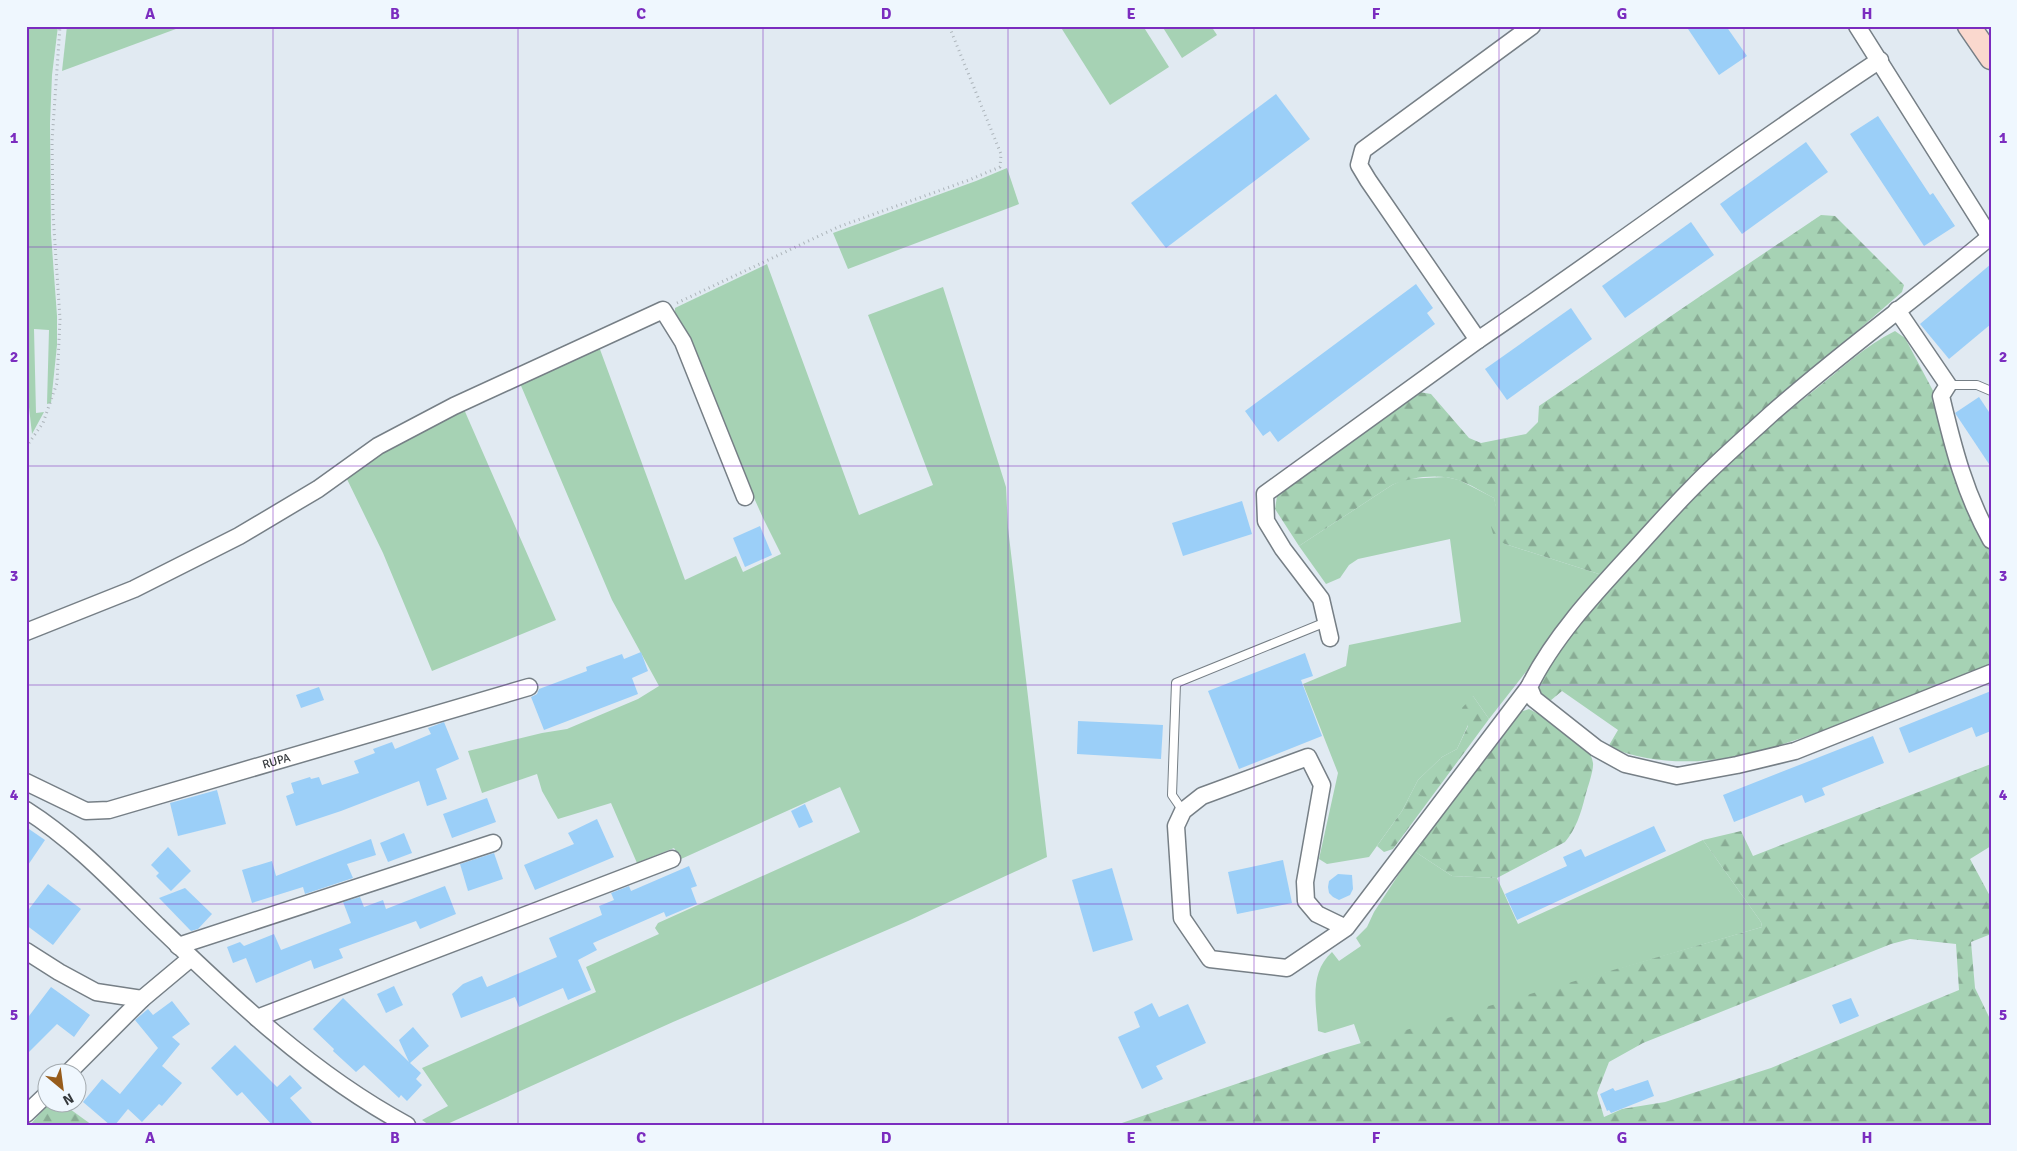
<svg xmlns="http://www.w3.org/2000/svg" width="2017" height="1151" viewBox="0 0 2017 1151" font-family="Signika,sans-serif">
<style>
.green{fill:#a6d2b4}
.forest{fill:url(#forest-firs);fill-rule:evenodd}
.building{fill:#9bcff8}
.lines{fill:none;stroke-linecap:round;stroke-linejoin:round}
.service-casing{stroke:#767f86;stroke-width:10}
.minor-casing{stroke:#767f86;stroke-width:19}
.secondary-casing{stroke:#767f86;stroke-width:25}
.path{stroke:#acb4ba;stroke-width:3;stroke-dasharray:1 4;stroke-linecap:butt}
.service{stroke:#fff;stroke-width:8}
.minor{stroke:#fff;stroke-width:16}
.secondary{stroke:#fad8ce;stroke-width:22}
.grid{fill:none;stroke:#7b2cbf;stroke-width:1;stroke-opacity:0.55}
.labels{text-anchor:middle;stroke-width:4;stroke-linejoin:round;paint-order:stroke}
.street-label{font-size:12px;fill:#34383b;stroke:#eff7fe}
.neatline{fill:none;stroke:#7b2cbf;stroke-width:2}
.grid-label{font-size:16px;text-anchor:middle;font-weight:bold;fill:#7b2cbf}
</style>
<defs>
<pattern id="forest-firs" width="22" height="20" patternUnits="userSpaceOnUse" patternTransform="scale(1.25)"><rect width="22" height="20" fill="#a6d2b4"/><path d="M5 1l3.5 6h-7zM16 11l3.5 6h-7z" fill="#88ab94"/></pattern>
</defs>
<rect width="100%" height="100%" fill="#e1eaf2"/>
<!-- green -->
<g class="green">
<path d="M26,26h32l-6,49 -2,48 1,111 6,82v29l-6,58 -4,1 2,-74 -15,-1 2,84 8,-1 -12,22 -6,-54z"/>
<path d="M67,26h117l-122,45z"/>
<path d="M1060,26h83l26,41 -59,38z"/>
<path d="M1162,26h49l6,9 -35,23z"/>
<path d="M1007,168l12,36 -171,65 -15,-36 143,-52z"/>
<path d="M767,264l92,251 74,-30 -65,-170 75,-28 63,200 2,41 39,329 -139,64 -235,101 -228,103h-16l-7,-5 26,-14 -26,-38 174,-76 -10,-25 73,-33 -4,-6 3,-5 202,-91 -20,-45 -159,72 -7,-11 -37,15 -26,-60 -53,16 -16,-28 -5,-17 -55,19 -14,-42 74,-18 25,-4 71,-30 21,-13 -47,-86 -93,-219 79,-37 87,236 51,-24 7,16 38,-18 -18,-36 -88,-197v-13z"/>
<path d="M463,407l93,213 -124,51 -49,-118 -39,-80z"/>
<path d="M1446,477l13,3 35,18 11,46 97,31 -113,144 -16,-23 -5,29 -11,24 -15,8 -24,23 -16,31 -33,46 -42,7 -8,-5 19,-86 -35,-89 43,-18 3,-21 112,-23 -11,-83 -92,20 -9,6 -9,13 -14,6 -27,-38 93,-61 13,-6z"/>
<path d="M1703,840l58,82 1,5 -389,114 -12,3 -7,-20 -29,9 -7,-2c-2,-28 -9,-58 14,-79l7,9 22,-15 -5,-8 11,-11 7,-15 40,-61 38,25 45,2 21,46z"/>
</g>
<!-- forest -->
<g class="forest">
<path d="M1821,215l14,1 69,69 -2,7 -195,170 -105,113 -97,-31 -11,-7 -4,-14 6,-14 -2,-11c-12,-6 -24,-14 -36,-18 -19,-7 -48,-3 -66,5l-93,61 -24,-37 2,-13 142,-104 12,2 38,44 12,5 45,-9 12,-12 1,-16 157,-107z"/>
<path d="M1895,331l10,7 34,64 34,115 18,33v115c-42,16 -83,32 -125,49 -83,32 -169,68 -258,33l10,-17 -56,-39 -12,10 -8,-7 -3,-6c9,-28 41,-64 61,-87 34,-40 67,-82 106,-118 35,-33 72,-64 110,-94 25,-20 50,-44 79,-58z"/>
<path d="M1473,696l16,23 -96,130 -9,3 -7,-6 25,-35 16,-31 24,-23 15,-8 11,-23 -6,-18z"/>
<path d="M1529,709c17,9 62,32 64,54 1,7 -6,26 -8,34 -4,16 -9,32 -20,45l-68,36 -45,-2 -38,-25 103,-138z"/>
<path d="M1991,764v82l-21,13 21,39v36l-20,8 4,46 16,33v104h-875l214,-73 432,-125 -1,-5 -58,-82 38,-9 12,25zM1910,939l46,5 3,46 -188,78 -106,34 -43,7 -18,8 -7,-24 12,-31 34,-19 248,-99z"/>
<path d="M48,1104h15l29,21h-62z"/>
</g>
<!-- building -->
<g class="building">
<path d="M1686,26h40l21,30 -28,19z"/>
<path d="M1276,94l34,45 -144,109 -35,-45z"/>
<path d="M1878,116l52,79 3,-2 22,33 -31,20 -74,-112z"/>
<path d="M1806,142l22,30 -86,62 -22,-30z"/>
<path d="M1691,222l23,33 -89,63 -23,-32z"/>
<path d="M1991,264v60l-42,35 -29,-35z"/>
<path d="M1416,284l17,24 -6,5 8,11 -157,118 -8,-11 -7,5 -18,-25z"/>
<path d="M1571,308l21,31 -85,61 -22,-31z"/>
<path d="M1979,397l12,18v52l-36,-54z"/>
<path d="M1242,501l10,33 -69,22 -11,-33z"/>
<path d="M760,526l12,29 -27,12 -12,-29z"/>
<path d="M641,652l7,19 -16,7 6,16 -94,36 -13,-33 6,-3 2,-5 48,-18 -1,-4 36,-13 2,5z"/>
<path d="M1305,653l8,23 -12,4 21,56 -83,33 -31,-78z"/>
<path d="M319,687l5,13 -23,8 -5,-13z"/>
<path d="M1991,691v40l-15,6 -4,-10 -63,26 -10,-25z"/>
<path d="M1078,721l85,4 -2,34 -84,-5z"/>
<path d="M444,722l15,37 -23,10 11,30 -20,7 -8,-25 -78,30 -45,15 -10,-30 8,-3 -3,-10 19,-6 1,2 8,-2 3,8 37,-12 -5,-12 21,-8 -2,-4 19,-7 3,7 36,-15 -3,-6z"/>
<path d="M1873,736l11,27 -62,25 3,7 -20,8 -3,-8 -68,27 -11,-27z"/>
<path d="M217,790l9,34 -48,12 -8,-33z"/>
<path d="M487,798l9,24 -44,16 -9,-24z"/>
<path d="M805,804l8,18 -14,6 -8,-17z"/>
<path d="M597,819l17,38 -79,33 -11,-25 50,-21 -6,-11z"/>
<path d="M1654,826l12,25 -149,69 -12,-26 62,-28 -4,-9 18,-8 4,8z"/>
<path d="M26,827l19,13 -19,28z"/>
<path d="M404,833l8,20 -24,9 -8,-19z"/>
<path d="M371,839l5,16 -29,9 6,14 -48,16 -2,-7 -51,16 -10,-33 30,-9 4,15z"/>
<path d="M168,847l23,24 -20,20 -15,-15 3,-3 -8,-8z"/>
<path d="M494,853l9,26 -35,12 -8,-27z"/>
<path d="M1283,860l9,43 -55,11 -9,-42z"/>
<path d="M689,866l8,20 -6,2 6,16 -31,13 -2,-5 -71,31 4,7 -19,10 13,30 -23,10 -5,-12 -44,19 -4,-10 -54,21 -9,-24 11,-10 19,-8 5,11 70,-30 -8,-19 53,-23 -3,-9 15,-6 -3,-7 18,-7 2,5z"/>
<path d="M1112,868l21,72 -40,12 -21,-72z"/>
<path d="M1338,874l14,1 1,14 -3,6 -11,5 -6,-3 -4,-4 -1,-6 1,-6z"/>
<path d="M48,884l33,25 -28,36 -27,-20v-12z"/>
<path d="M445,886l11,28 -36,15 -4,-8 -77,28 4,9 -29,11 -3,-9 -55,23 -10,-25 -13,5 -6,-16 13,-5 4,4 30,-12 7,16 70,-27 -8,-21 17,-5 4,10 19,-7 3,9z"/>
<path d="M185,888l27,26 -14,15 -7,2 -32,-33z"/>
<path d="M394,986l9,19 -17,8 -9,-19z"/>
<path d="M51,987l39,28 -16,22 -17,-13 -31,31v-35z"/>
<path d="M343,998l66,64 -10,-22 14,-13 16,19 -19,17 11,10 -5,6 6,6 -15,16 -6,-6 -2,3 -35,-33 -8,7 -23,-21 1,-2 -21,-20z"/>
<path d="M1851,998l8,18 -19,8 -8,-19z"/>
<path d="M172,1001l18,23 -18,13 8,7 -18,22 20,17 -20,23 -3,-2 -17,18 -14,-13 -13,16h-5l-27,-23 19,-23 18,15 38,-46 -23,-28 13,-11 5,6z"/>
<path d="M1152,1003l7,14 29,-13 18,39 -50,23 7,13 -21,10 -24,-52 22,-10 -6,-15z"/>
<path d="M235,1045l42,42 13,-12 12,13 -12,10 24,27h-42l-30,-33 -5,4 -26,-28z"/>
<path d="M1648,1080l6,16 -43,17 -2,-3 -2,1 -7,-17 13,-6 2,3z"/>
</g>
<g class="lines">
<!-- service casing -->
<g class="service-casing">
<g id="service">
<path d="M1948,385h29l14,6"/>
<path d="M1183,811l-11,-16 4,-112 150,-61"/>
</g>
</g>
<!-- minor casing -->
<g class="minor-casing">
<g id="minor">
<path d="M1857,26l133,211"/>
<path d="M1991,236c-73,61 -150,116 -221,179 -26,24 -53,47 -78,73 -21,21 -41,44 -62,67 -36,39 -77,83 -101,132l5,12 62,49 29,16 52,12 60,-11 58,-14 196,-78"/>
<path d="M1897,310l51,75 -7,11c12,51 24,98 50,144"/>
<path d="M1478,340c135,-91 265,-190 402,-280"/>
<path d="M26,632l108,-43 105,-53 79,-47 60,-43 76,-40 209,-96 20,32 62,155"/>
<path d="M1330,638l-9,-39 -38,-50 -17,-28 -1,-27 213,-154 -110,-160 -9,-15 4,-15 169,-124"/>
<path id="s1" d="M26,782l60,29 23,-1 420,-123"/>
<path d="M26,810c49,31 89,74 131,115 77,74 155,149 250,200"/>
<path d="M1346,928l-59,40 -77,-9 -28,-41 -6,-92 7,-15 19,-15 106,-39 14,28 -17,97 1,19 11,13 29,14 183,-241"/>
<path d="M178,946l315,-103"/>
<path d="M26,951l33,21 37,20 46,7"/>
<path d="M257,1018l415,-159"/>
<path d="M67,1074l75,-75 49,-41"/>
<path d="M26,1114l22,-21"/>
</g>
</g>
<!-- secondary casing -->
<g class="secondary-casing">
<path id="secondary" d="M1969,26l22,32"/>
</g>
<!-- path -->
<g class="path">
<path d="M677,303l161,-76 131,-47 31,-13 1,-13 -52,-128"/>
<path d="M26,447l17,-24 14,-40 3,-64 -7,-105 -1,-73 8,-115"/>
</g>
<!-- service -->
<use href="#service" class="service"/>
<!-- minor -->
<use href="#minor" class="minor"/>
<!-- secondary -->
<use href="#secondary" class="secondary"/>
</g>
<!-- grid -->
<path class="grid" d="M273,26v1099M518,26v1099M763,26v1099M1008,26v1099M1254,26v1099M1499,26v1099M1744,26v1099M26,247h1965M26,466h1965M26,685h1965M26,904h1965"/>
<g class="labels">
<!-- street labels -->
<g class="street-label">
<text dy="4" stroke="none"><textPath href="#s1" startOffset="264">RUPA</textPath></text>
</g>
</g>
<!-- border -->
<rect width="2017" height="1151" fill="none" stroke="#eff7fe" stroke-width="55"/>
<!-- north arrow -->
<g transform="translate(62 1088) rotate(151)"><circle r="24" fill="#eff7fe" stroke="#a4abb0"/>
<path d="M0-4L9 19L0 12L-9 19Z" fill="#975c1b"/>
<text y="-8" font-size="14" font-weight="bold" text-anchor="middle" fill="#34383b">N</text>
</g>
<rect x="28" y="28" width="1962" height="1096" class="neatline"/>
<g class="grid-label">
<text x="150" y="19">A</text>
<text x="395" y="19">B</text>
<text x="641" y="19">C</text>
<text x="886" y="19">D</text>
<text x="1131" y="19">E</text>
<text x="1376" y="19">F</text>
<text x="1622" y="19">G</text>
<text x="1867" y="19">H</text>
<text x="14" y="143">1</text>
<text x="2003" y="143">1</text>
<text x="14" y="362">2</text>
<text x="2003" y="362">2</text>
<text x="14" y="581">3</text>
<text x="2003" y="581">3</text>
<text x="14" y="800">4</text>
<text x="2003" y="800">4</text>
<text x="14" y="1020">5</text>
<text x="2003" y="1020">5</text>
<text x="150" y="1143">A</text>
<text x="395" y="1143">B</text>
<text x="641" y="1143">C</text>
<text x="886" y="1143">D</text>
<text x="1131" y="1143">E</text>
<text x="1376" y="1143">F</text>
<text x="1622" y="1143">G</text>
<text x="1867" y="1143">H</text>
</g>
</svg>
